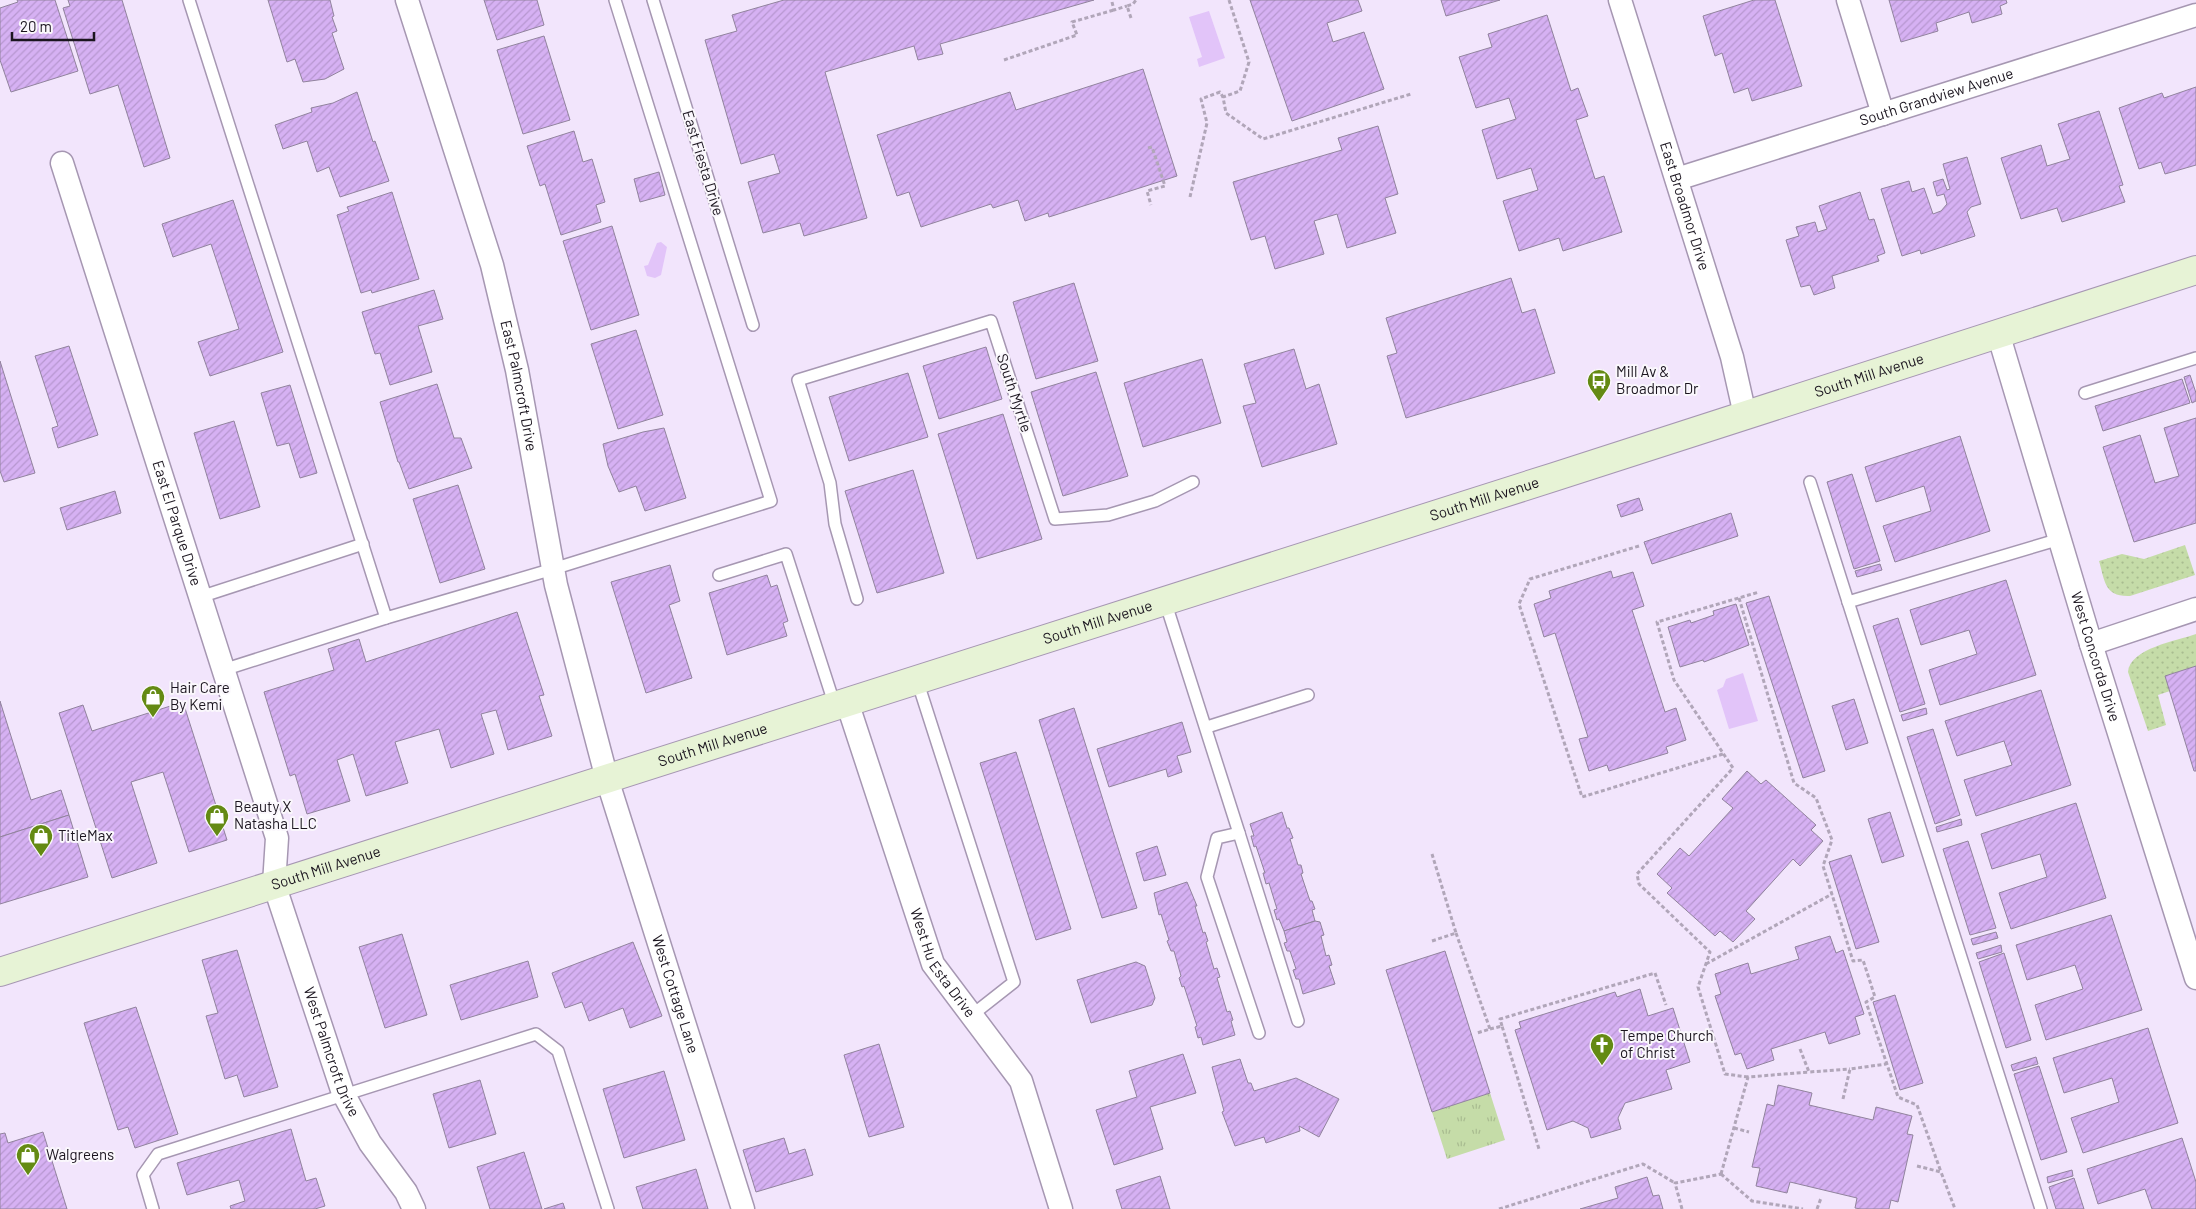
<svg xmlns="http://www.w3.org/2000/svg" width="2196" height="1209" viewBox="0 0 2196 1209" font-family="Barlow,sans-serif">
<style>
.grass{fill:url(#grass-dots)}
.park{fill:url(#park-tufts)}
.water{fill:#e2c4f9}
.building{fill:url(#building-hatch);stroke:#91839d}
.lines{fill:none;stroke-linecap:round;stroke-linejoin:round}
.lane-casing{stroke:#a697b2;stroke-width:14}
.street-casing{stroke:#a697b2;stroke-width:25}
.secondary-casing{stroke:#a697b2;stroke-width:30}
.path{stroke:#b1a6b9;stroke-width:3;stroke-dasharray:4 2.5;stroke-linecap:butt}
.lane{stroke:#fff;stroke-width:11}
.street{stroke:#fff;stroke-width:22}
.secondary{stroke:#e7f3d6;stroke-width:28}
.labels{text-anchor:middle;stroke-width:4;stroke-linejoin:round;paint-order:stroke}
.street-label{font-size:15px;fill:#1b151f;stroke:#faf7fc}
.poi-label{font-size:15px;fill:#1b151f;stroke:#faf7fc;text-anchor:start}
</style>
<defs>
<pattern id="grass-dots" width="8" height="8" patternUnits="userSpaceOnUse" patternTransform="scale(1.25)"><rect width="8" height="8" fill="#c5dca8"/><path d="M2 2h.1M6 6h.1" fill="none" stroke="#a9bc90" stroke-width="1.8" stroke-linecap="round"/></pattern>
<pattern id="park-tufts" width="24" height="20" patternUnits="userSpaceOnUse" patternTransform="scale(1.25)"><rect width="24" height="20" fill="#c5dca8"/><path d="M3 7l-1-3M5 7V3M7 7l1-3M15 17l-1-3M17 17v-4M19 17l1-3" fill="none" stroke="#a9bc90"/></pattern>
<pattern id="building-hatch" width="6" height="6" patternUnits="userSpaceOnUse" patternTransform="scale(1.25)"><rect width="6" height="6" fill="#d6b1f3"/><path d="M-1 1l2-2M0 6l6-6M5 7l2-2" fill="none" stroke="#b797d0"/></pattern>
</defs>
<rect width="100%" height="100%" fill="#f2e5fc"/>
<!-- grass -->
<g class="grass">
<path d="M2185,545l10,30 -65,21c-26,1 -25,-15 -31,-35l23,-7 22,5z"/>
<path d="M2196,634v32l-30,10 4,15 -12,4 8,30 -18,6 -20,-59c2,-24 49,-31 68,-38z"/>
</g>
<!-- park -->
<path class="park" d="M1490,1093l15,47 -58,19 -15,-47z"/>
<!-- water -->
<g class="water">
<path d="M1209,11l16,47 -26,9 -2,-8 5,-2 -13,-40z"/>
<path d="M661,242l6,5 -6,28 -6,3 -8,-2 -3,-10 4,-1 9,-22z"/>
<path d="M1743,673l15,48 -29,8 -12,-39 6,-3 3,-8z"/>
</g>
<!-- building -->
<g class="building">
<path d="M17,0h38l23,71 -67,21 -11,-32v-52l18,-6z"/>
<path d="M68,0h54l48,158 -26,9 -26,-82 -28,9 -27,-86 7,-2z"/>
<path d="M268,0h62l4,16 -2,1 5,14 -5,2 12,36 -19,10 -22,3 -8,-23 -8,3z"/>
<path d="M484,0h53l7,25 -47,15z"/>
<path d="M784,0h310l-154,44 3,10 -25,6 -4,-14 -89,26 42,146 -63,18 -4,-13 -37,10 -15,-51 32,-9 -6,-19 -33,10 -36,-124 32,-9 -5,-16z"/>
<path d="M1250,0h108l4,11 -35,12 6,19 31,-10 20,57 -92,32z"/>
<path d="M1441,0h59l-54,16z"/>
<path d="M1754,0h21l27,86 -50,15 -4,-13 -14,5 -12,-40 -7,3 -12,-40z"/>
<path d="M1889,0h117l1,3 -7,3 2,8 -30,9 -3,-11 -33,11 2,8 -37,11z"/>
<path d="M1547,15l24,76 7,-3 10,28 -12,4 19,59 9,-3 18,56 -59,19 -4,-13 -40,13 -16,-50 35,-11 -7,-22 -34,11 -15,-49 34,-11 -7,-21 -33,10 -17,-51 33,-10 -4,-13z"/>
<path d="M544,36l26,84 -47,14 -26,-84z"/>
<path d="M1143,69l34,107 -128,41 -1,-4 -23,8 -7,-21 -25,8 -2,-4 -70,23 -12,-35 -12,4 -20,-61 133,-43 6,18z"/>
<path d="M2196,87v78l-31,9 -4,-12 -22,7 -20,-61 43,-15 2,5z"/>
<path d="M357,92l16,50 2,-1 14,40 -49,16 -11,-30 -12,5 -10,-31 -24,8 -8,-24 37,-13 -1,-4 22,-5z"/>
<path d="M2099,111l24,74 -4,1 6,16 -63,20 -5,-14 -36,11 -20,-61 40,-13 6,21 23,-7 -12,-35z"/>
<path d="M1378,126l20,68 -13,4 11,35 -49,15 -10,-34 -23,7 10,33 -49,15 -10,-33 -14,4 -18,-58 109,-32 -4,-12z"/>
<path d="M574,131l9,31 9,-3 13,43 -9,3 5,17 -40,13 -16,-51 -5,2 -13,-40z"/>
<path d="M1967,157l14,47 -10,3 -4,5 8,24 -54,18 -1,-4 -18,6 -21,-67 28,-8 3,11 12,-4 9,26 8,-3 6,-7 -3,-10 -7,2 -4,-14 10,-3 4,11 3,-1 -7,-25z"/>
<path d="M659,172l6,23 -25,7 -6,-23z"/>
<path d="M392,192l27,87 -47,14 -1,-3 -10,3 -24,-78 12,-4 -2,-4z"/>
<path d="M1860,192l9,28 5,-1 11,34 -8,3 2,5 -47,15 3,12 -21,7 -4,-10 -9,2 -15,-47 13,-4 -3,-9 19,-5 3,10 9,-3 -8,-23z"/>
<path d="M233,200l50,152 -73,24 -12,-34 41,-13 -28,-85 -38,13 -11,-33z"/>
<path d="M612,226l27,89 -48,15 -28,-89z"/>
<path d="M1511,278l11,35 13,-4 20,64 -149,45 -19,-62 10,-3 -11,-35z"/>
<path d="M1074,283l24,78 -62,18 -23,-77z"/>
<path d="M434,290l9,29 -25,7 14,46 -42,13 -10,-32 -5,1 -13,-42z"/>
<path d="M636,330l27,85 -45,14 -27,-85z"/>
<path d="M69,346l29,89 -40,13 -6,-20 6,-2 -23,-70z"/>
<path d="M986,347l16,52 -63,20 -16,-53z"/>
<path d="M1294,349l12,40 13,-5 18,60 -75,23 -19,-61 13,-3 -12,-39z"/>
<path d="M1202,359l19,64 -78,24 -19,-64z"/>
<path d="M0,361l35,112 -31,9 -4,-11z"/>
<path d="M1096,372l32,104 -65,20 -32,-104z"/>
<path d="M908,373l20,64 -79,24 -20,-64z"/>
<path d="M2190,375l6,18v8l-4,2 -8,-26z"/>
<path d="M2182,379l8,24 -87,28 -8,-25z"/>
<path d="M437,384l17,54h7l11,30 -63,21 -10,-27h-1l-18,-60z"/>
<path d="M290,385l27,88 -17,5 -11,-35 -12,3 -16,-53z"/>
<path d="M1003,414l39,125 -65,20 -39,-125z"/>
<path d="M2196,418v105l-62,19 -31,-95 37,-12 15,48 24,-7 -15,-48z"/>
<path d="M234,421l26,86 -40,12 -26,-86z"/>
<path d="M664,428l22,70 -41,13 -9,-25 -17,6 -11,-26 -5,-22 40,-12z"/>
<path d="M1960,436l30,95 -95,31 -12,-36 48,-15 -7,-25 -48,16 -11,-35z"/>
<path d="M913,470l31,103 -67,20 -32,-102z"/>
<path d="M1852,474l28,87 -26,8 -27,-87z"/>
<path d="M458,485l27,84 -45,14 -27,-84z"/>
<path d="M115,491l6,22 -54,17 -7,-22z"/>
<path d="M1639,498l4,12 -22,7 -4,-12z"/>
<path d="M1731,513l7,23 -86,28 -8,-22z"/>
<path d="M1880,564l2,6 -25,7 -2,-6z"/>
<path d="M670,565l10,36 -11,4 23,73 -46,15 -35,-111z"/>
<path d="M1611,571l2,7 20,-6 11,34 -12,4 33,102 11,-4 10,32 -20,7 2,6 -59,18 -2,-6 -18,6 -10,-32 9,-2 -33,-104 -11,4 -10,-33 17,-6 -2,-7z"/>
<path d="M767,575l4,12 6,-2 11,36 -5,2 4,13 -60,19 -18,-62z"/>
<path d="M2006,580l30,95 -96,30 -11,-35 48,-16 -8,-24 -48,15 -11,-35z"/>
<path d="M1769,596l56,175 -22,7 -57,-175z"/>
<path d="M1736,604l13,41 -45,17 -1,-2 -23,7 -12,-40 22,-7 1,3 23,-8 -1,-4z"/>
<path d="M517,612l27,83 -5,1 13,40 -44,14 -12,-40 -15,4 13,40 -43,14 -12,-39 -44,13 13,41 -42,13 -13,-42 -16,6 13,41 -43,13 -12,-40 -5,2 -26,-84 70,-22 -6,-21 31,-10 7,23z"/>
<path d="M1898,618l27,86 -25,8 -27,-86z"/>
<path d="M2196,666v105h-2l-29,-95z"/>
<path d="M2041,690l30,95 -95,31 -12,-36 48,-15 -8,-24 -47,15 -12,-35z"/>
<path d="M1854,699l14,44 -22,7 -14,-44z"/>
<path d="M0,701l31,99 30,-10 8,25 -69,22z"/>
<path d="M183,702l44,138 -38,12 -26,-80 -32,10 26,81 -45,15 -53,-165 24,-8 9,26z"/>
<path d="M1074,708l63,200 -35,10 -63,-198z"/>
<path d="M1926,708l1,6 -24,7 -2,-6z"/>
<path d="M1182,722l9,30 -14,4 5,16 -14,5 -2,-8 -57,18 -12,-38z"/>
<path d="M1933,729l27,86 -25,9 -28,-87z"/>
<path d="M1016,752l55,177 -35,11 -56,-177z"/>
<path d="M1747,771l14,13 5,-4 50,45 -5,5 12,11 -23,25 -7,-7 -47,52 9,8 -22,23 -13,-11 -5,5 -48,-43 5,-5 -15,-14 23,-26 9,8 44,-48 -11,-9z"/>
<path d="M2076,803l30,95 -95,31 -12,-36 48,-16 -7,-23 -48,15 -11,-35z"/>
<path d="M1282,812l5,16h2l4,10 -3,1 8,26h3l2,8 -2,1 9,27h2l3,8 -3,1 3,11 -31,10 -5,-12 -2,1 -3,-10 3,-1 -8,-26 -3,1 -3,-11h2l-9,-27 -2,1 -3,-11h3l-4,-12z"/>
<path d="M1890,812l14,44 -22,7 -14,-44z"/>
<path d="M69,815l19,62 -88,27v-67z"/>
<path d="M1961,819l1,6 -25,7 -1,-5z"/>
<path d="M1968,841l28,87 -26,7 -27,-86z"/>
<path d="M1157,846l9,29 -22,6 -8,-28z"/>
<path d="M1851,855l28,87 -23,7 -27,-87z"/>
<path d="M1187,882l10,24h-2l8,27 2,-1 3,9 -2,1 8,27 3,-1 3,9 -3,1 10,34 3,-1 3,9 -2,1 4,14 -32,10 -2,-8 -3,1 -3,-11 2,-1 -13,-40 -2,1 -3,-9 2,-2 -7,-25h-3l-4,-10 2,-1 -8,-26 -2,1 -5,-22z"/>
<path d="M2111,915l31,95 -96,30 -11,-35 48,-16 -8,-24 -48,15 -11,-35z"/>
<path d="M1315,921l5,1 4,13 -3,1 5,20 3,-1 3,10 -3,1 6,18 -32,10 -4,-15h-3l-3,-9 3,-1 -6,-18h-3l-3,-8 3,-1 -3,-11z"/>
<path d="M1996,932l2,6 -25,7 -2,-6z"/>
<path d="M402,934l25,81 -42,13 -26,-81z"/>
<path d="M1830,936l6,17 7,-3 21,64 -9,3 5,17 -31,10 -4,-12 -54,17 3,11 -27,9 -6,-16 -6,2 -20,-59 6,-2 -6,-20 33,-11 3,11 48,-15 -4,-12z"/>
<path d="M633,942l29,74 -32,12 -7,-20 -34,13 -7,-19 -17,6 -13,-35z"/>
<path d="M2001,945l1,7 -24,7 -2,-6z"/>
<path d="M237,950l41,137 -34,10 -7,-22 -12,4 -19,-63 12,-3 -16,-53z"/>
<path d="M1445,951l45,142 -58,19 -46,-142z"/>
<path d="M2004,953l27,87 -25,8 -27,-86z"/>
<path d="M528,961l10,36 -77,23 -11,-35z"/>
<path d="M1136,962l9,4 10,32 -3,7 -61,18 -14,-43z"/>
<path d="M1640,989l8,27 25,-8 17,54 -24,8 6,19 -47,14 -7,15 3,11 -30,9 -3,-10 -15,-7 -26,9 -32,-100 6,-2 -2,-6 96,-30 2,5z"/>
<path d="M1895,995l28,88 -23,7 -27,-88z"/>
<path d="M136,1007l42,127 -43,14 -7,-21 -10,3 -34,-107z"/>
<path d="M2148,1028l30,95 -95,30 -12,-35 48,-16 -7,-24 -48,15 -11,-35z"/>
<path d="M879,1044l25,83 -35,10 -25,-82z"/>
<path d="M1183,1054l13,39 -46,14 13,42 -49,16 -18,-55 41,-13 -8,-26z"/>
<path d="M2036,1057l2,7 -25,7 -2,-6z"/>
<path d="M1240,1059l8,24h3l3,8 42,-13 43,21 -20,38 -20,-11 1,5 -34,12 -2,-6 -29,9 -13,-34 2,-1 -12,-44z"/>
<path d="M2039,1066l28,86 -26,8 -27,-86z"/>
<path d="M664,1071l21,69 -61,18 -21,-69z"/>
<path d="M480,1080l16,54 -47,14 -16,-54z"/>
<path d="M1778,1085l34,8 -3,12 64,15 3,-13 36,9 -5,18 6,1 -15,67 -7,-2 -2,9h-28l-6,-1 2,-10 -67,-16 -3,11 -31,-7 4,-18 -8,-1 15,-63 7,2z"/>
<path d="M291,1129l15,52 10,-3 9,28 -10,3h-84l-1,-3 15,-5 -6,-21 -52,15 -10,-32z"/>
<path d="M43,1132l24,77h-67v-75l5,-1 3,10z"/>
<path d="M784,1138l5,16 16,-5 8,26 -57,17 -13,-42z"/>
<path d="M2182,1138l14,44v27h-44l-7,-20 -47,15 -11,-35z"/>
<path d="M524,1152l18,57h-52l-13,-42z"/>
<path d="M696,1169l12,40h-65l-7,-22z"/>
<path d="M2072,1170l1,6 -25,7 -1,-6z"/>
<path d="M1160,1176l10,33h-48l-6,-19z"/>
<path d="M1647,1177l6,19 6,-1 4,14h-83l38,-11 -3,-11z"/>
<path d="M2074,1178l10,31h-28l-7,-22z"/>
<path d="M563,1203l2,6h-21z"/>
</g>
<g class="lines">
<!-- lane casing -->
<g class="lane-casing">
<g id="lane">
<path d="M189,0l197,618 167,-49 218,-68 -156,-501"/>
<path d="M653,0l100,325"/>
<path d="M2085,393l111,-35"/>
<path d="M1810,482l231,727"/>
<path d="M719,575l67,-21 49,152"/>
<path d="M200,597l163,-53"/>
<path d="M857,599l-22,-75 -5,-41 -32,-103 193,-59 64,198 53,-4 47,-14 38,-19"/>
<path d="M1165,601l74,232"/>
<path d="M1848,602l212,-63"/>
<path d="M223,670l163,-52"/>
<path d="M917,680l97,302 -42,33"/>
<path d="M1207,727l101,-32"/>
<path d="M1259,1033l-52,-156 10,-39 22,-5 59,188"/>
<path d="M153,1209l-10,-34 15,-21 378,-120 22,17 50,158"/>
</g>
</g>
<!-- street casing -->
<g class="street-casing">
<g id="street">
<path id="s1" d="M407,0l85,265 25,105 39,215 51,194 136,430"/>
<path id="s2" d="M1620,0l112,357 13,58"/>
<path d="M1848,0l35,114"/>
<path id="s3" d="M62,163l215,675 -3,46 69,209 27,50 36,49 8,17"/>
<path id="s4" d="M1677,179l519,-164"/>
<path id="s5" d="M1998,333l93,311 105,334"/>
<path d="M2091,644l105,-35"/>
<path id="s6" d="M847,702l86,262 88,117 40,128"/>
</g>
</g>
<!-- secondary casing -->
<g class="secondary-casing">
<g id="secondary">
<path id="s7" d="M0,972l1554,-495 642,-207"/>
</g>
</g>
<!-- path -->
<g class="path">
<path d="M1229,0l20,62 -9,29 -17,6 3,16 37,26 148,-45"/>
<path d="M1112,2l2,8 13,-4"/>
<path d="M1131,18l-4,-12 6,-2 3,-4"/>
<path d="M1004,60l73,-25 -5,-13 42,-12"/>
<path d="M1148,148l4,-1 13,39 -18,5 4,14"/>
<path d="M1190,197l17,-74 -6,-24 19,-7 3,5"/>
<path d="M1639,546l-109,33 -11,25 63,193 141,-43"/>
<path d="M1739,598l55,185 22,15 16,42 -9,26 30,95 10,-1 12,37 -9,5 32,95 19,8 24,67"/>
<path d="M1456,933l34,96 -13,4"/>
<path d="M1432,941l24,-8 -24,-79"/>
<path d="M1706,964l126,-70"/>
<path d="M1502,1026l-2,-7 155,-46 11,32"/>
<path d="M1490,1029l12,-3 37,123"/>
<path d="M1800,1049l9,23 41,-3"/>
<path d="M1748,1077l-23,-3 -27,-87 12,-35 -71,-68 -2,-10 96,-106 -59,-88 -17,-58 102,-30"/>
<path d="M1843,1099l7,-30 36,-5"/>
<path d="M1734,1128l15,4"/>
<path d="M1917,1166l24,6 14,37"/>
<path d="M1721,1174l27,-97 61,-5"/>
<path d="M1721,1174l31,27 51,8"/>
<path d="M1499,1209l144,-45 32,19"/>
<path d="M1682,1209l-7,-26 46,-9"/>
<path d="M1817,1209l4,-11"/>
</g>
<!-- lane -->
<use href="#lane" class="lane"/>
<!-- street -->
<use href="#street" class="street"/>
<!-- secondary -->
<use href="#secondary" class="secondary"/>
</g>
<!-- icons -->
<defs>
<g id="bus-pin" transform="scale(1.25)"><path d="M0 17L-7.5 6A9.5 9.5 0 1 1 7.5 6Z" fill="#648a13" stroke="#faf7fc"/><path d="M-5-6H5V4H4V6H2V4H-2V6H-4V4H-5ZM-3.5-4V0h7V-4ZM-3.5 1.2v1.5H-2V1.2ZM2 1.2v1.5H3.5V1.2Z" fill="#fff"/></g>
<g id="shop-pin" transform="scale(1.25)"><path d="M0 17L-7.5 6A9.5 9.5 0 1 1 7.5 6Z" fill="#648a13" stroke="#faf7fc"/><path d="M-5-2.5h2.3a2.7 3.5 0 0 1 5.4 0H5L5.5 6h-11ZM-1.5-2.5h3a1.5 2.3 0 0 0-3 0Z" fill="#fff"/></g>
<g id="church-pin" transform="scale(1.25)"><path d="M0 17L-7.5 6A9.5 9.5 0 1 1 7.5 6Z" fill="#648a13" stroke="#faf7fc"/><path d="M-1.2-6h2.4v3.5h3.3v2.4h-3.3V6h-2.4V-.1h-3.3v-2.4h3.3Z" fill="#fff"/></g>
</defs>
<g fill-rule="evenodd">
<use href="#bus-pin" x="1599" y="381"/>
<use href="#shop-pin" x="153" y="697"/>
<use href="#shop-pin" x="217" y="816"/>
<use href="#shop-pin" x="41" y="836"/>
<use href="#church-pin" x="1602" y="1045"/>
<use href="#shop-pin" x="28" y="1155"/>
</g>
<g class="labels">
<!-- street labels -->
<g class="street-label">
<text dy="5" stroke="none"><textPath href="#s4" startOffset="272">South Grandview Avenue</textPath></text>
<text transform="translate(703 163) rotate(73)" y="5">East Fiesta Drive</text>
<text dy="5" stroke="none"><textPath href="#s2" startOffset="216">East Broadmor Drive</textPath></text>
<text dy="5" stroke="none"><textPath href="#s7" startOffset="1962">South Mill Avenue</textPath></text>
<text dy="5" stroke="none"><textPath href="#s1" startOffset="402">East Palmcroft Drive</textPath></text>
<text transform="translate(1014 393) rotate(72)" y="5">South Myrtle</text>
<text dy="5" stroke="none"><textPath href="#s7" startOffset="1558">South Mill Avenue</textPath></text>
<text dy="5" stroke="none"><textPath href="#s3" startOffset="378">East El Parque Drive</textPath></text>
<text dy="5" stroke="none"><textPath href="#s7" startOffset="1152">South Mill Avenue</textPath></text>
<text dy="5" stroke="none"><textPath href="#s5" startOffset="338">West Concorda Drive</textPath></text>
<text dy="5" stroke="none"><textPath href="#s7" startOffset="748">South Mill Avenue</textPath></text>
<text dy="5" stroke="none"><textPath href="#s7" startOffset="342">South Mill Avenue</textPath></text>
<text dy="5" stroke="none"><textPath href="#s6" startOffset="279">West Hu Esta Drive</textPath></text>
<text dy="5" stroke="none"><textPath href="#s1" startOffset="1031">West Cottage Lane</textPath></text>
<text dy="5" stroke="none"><textPath href="#s3" startOffset="932">West Palmcroft Drive</textPath></text>
</g>
<!-- poi labels -->
<g class="poi-label">
<text x="1616" y="377">Mill Av &amp;<tspan x="1616" dy="17">Broadmor Dr</tspan></text>
<text x="170" y="693">Hair Care<tspan x="170" dy="17">By Kemi</tspan></text>
<text x="234" y="812">Beauty X<tspan x="234" dy="17">Natasha LLC</tspan></text>
<text x="58" y="841">TitleMax</text>
<text x="1620" y="1041">Tempe Church<tspan x="1620" dy="17">of Christ</tspan></text>
<text x="46" y="1160">Walgreens</text>
</g>
</g>
<!-- scale -->
<path d="M12 32v8h82v-8" fill="none" stroke="#1b151f" stroke-width="2.5"/>
<text x="20" y="32" font-size="15" fill="#1b151f" stroke="#faf7fc" stroke-width="4" paint-order="stroke">20 m</text>
</svg>
